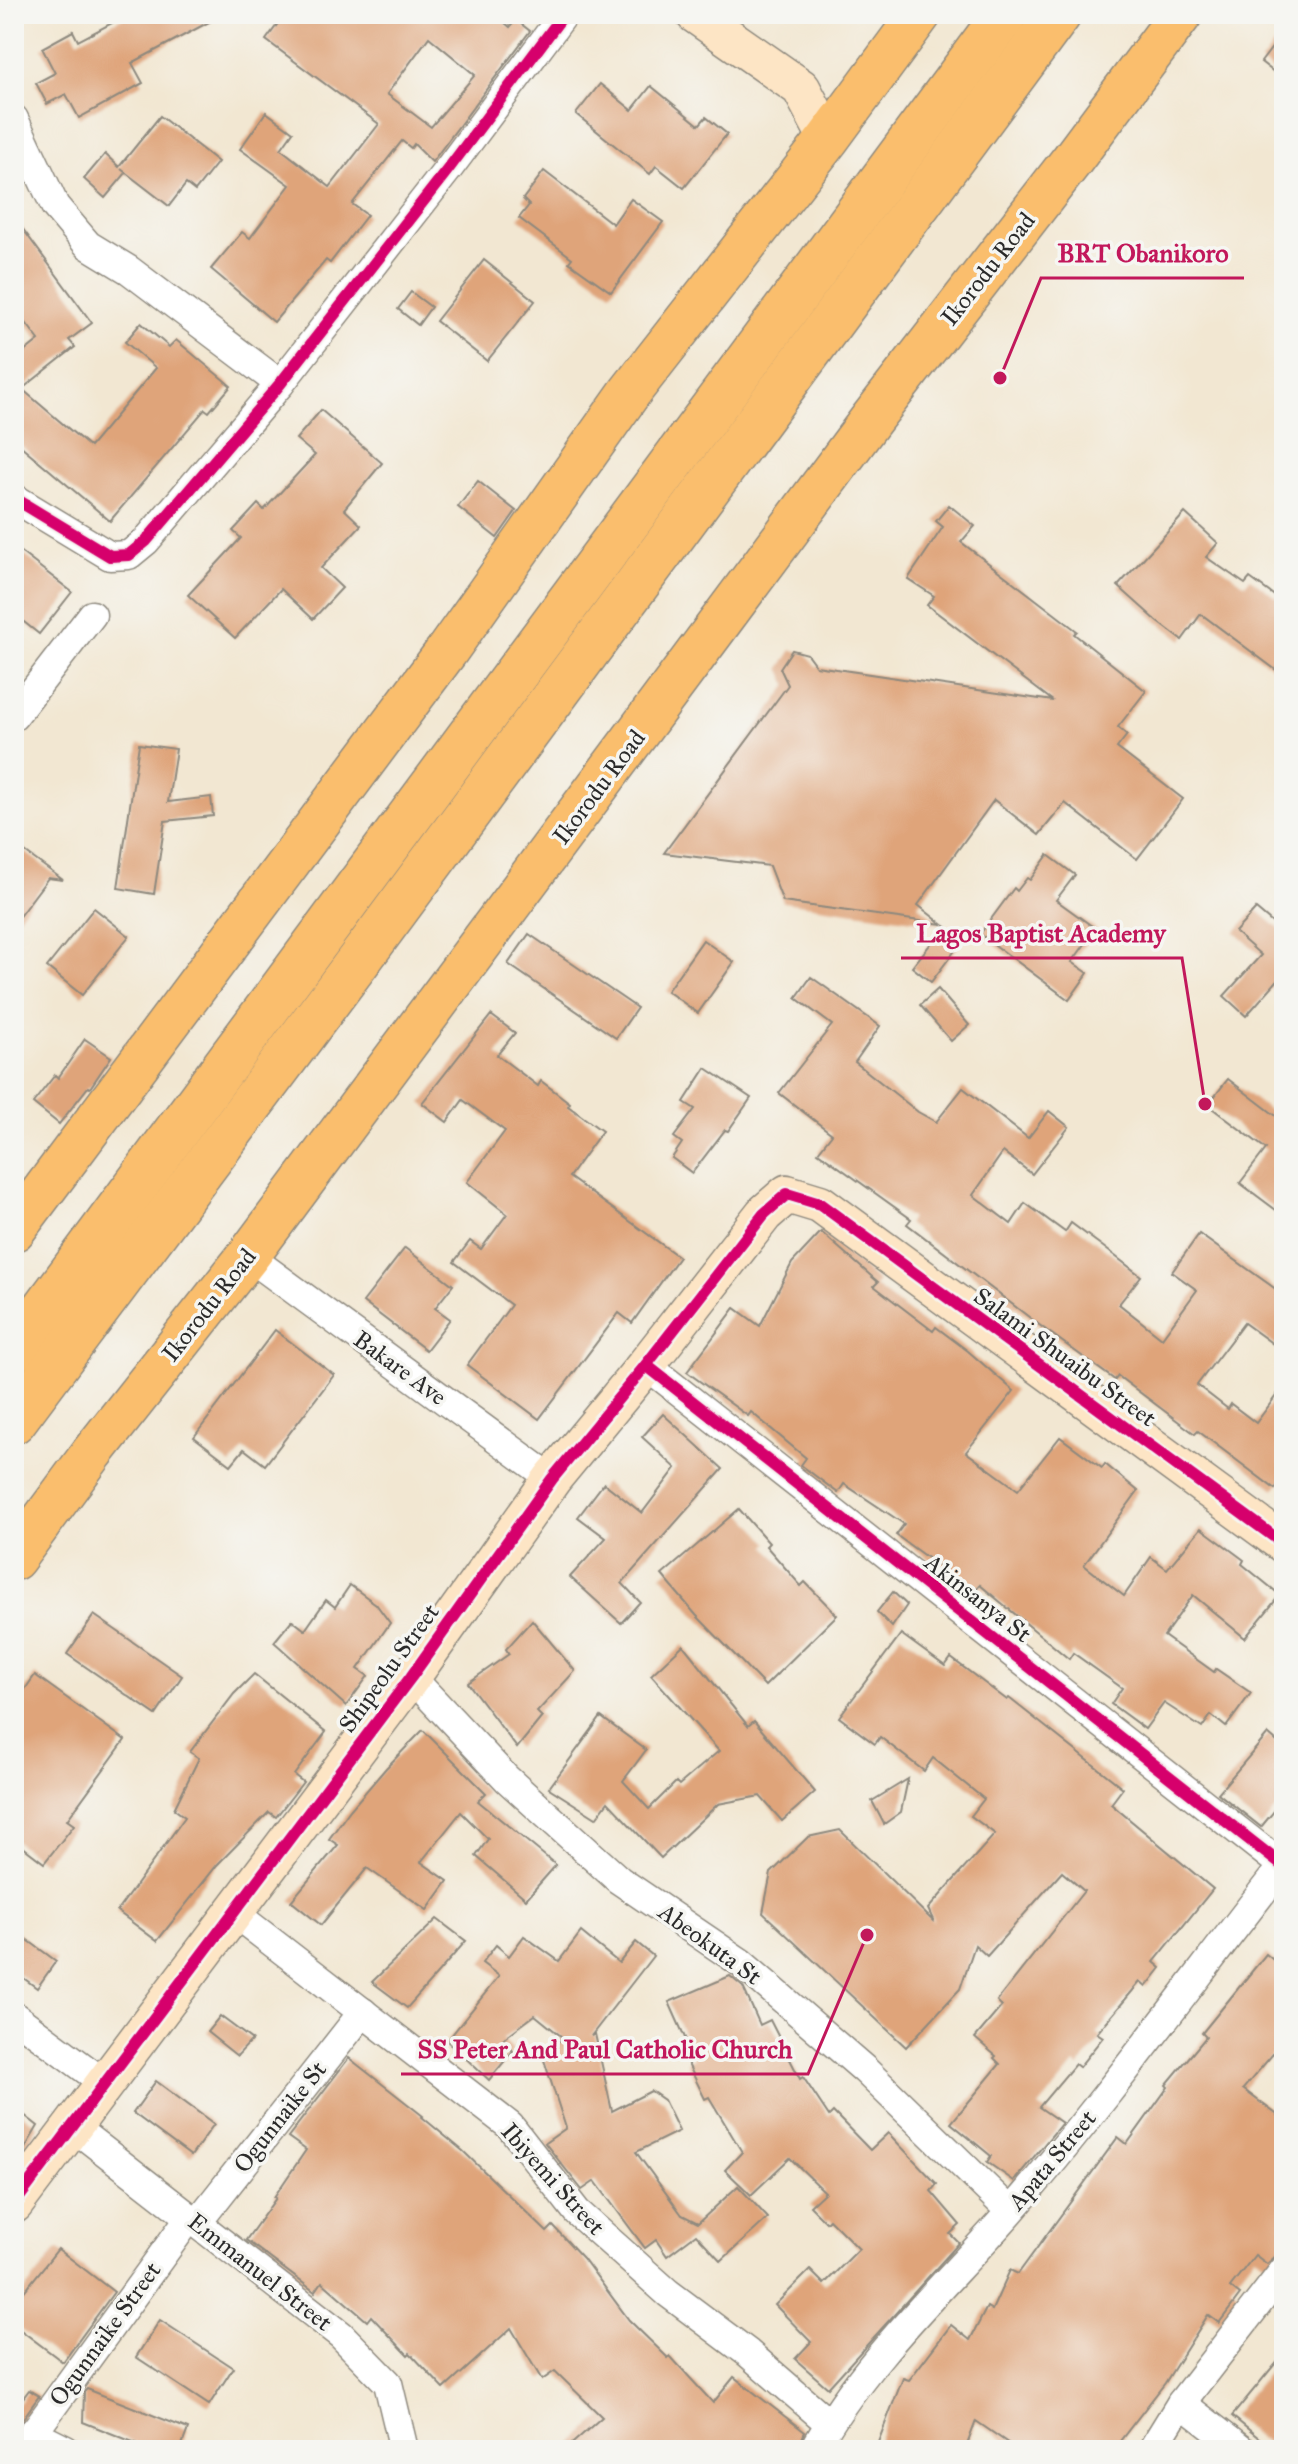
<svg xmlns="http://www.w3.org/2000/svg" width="1298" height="2464" viewBox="0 0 1298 2464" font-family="'IM FELL Great Primer',serif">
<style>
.building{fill:#dfa47a;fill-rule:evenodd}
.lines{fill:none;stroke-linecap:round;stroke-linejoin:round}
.street-casing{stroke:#8e897e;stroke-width:31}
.secondary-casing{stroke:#8e897e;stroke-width:41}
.primary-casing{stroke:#8e897e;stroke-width:45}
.highway-casing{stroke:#8e897e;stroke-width:47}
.street{stroke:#fff;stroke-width:28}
.secondary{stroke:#fde5c5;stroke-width:38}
.primary{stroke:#fabe6d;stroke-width:42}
.highway{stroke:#fabe6d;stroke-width:44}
.cycleway-casing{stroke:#f6f6f2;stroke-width:17}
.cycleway{stroke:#d6006c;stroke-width:12}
.labels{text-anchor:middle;stroke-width:7;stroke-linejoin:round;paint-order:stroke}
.street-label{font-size:24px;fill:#2b2b2b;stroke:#f6f6f2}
.leader{fill:none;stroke:#c2185b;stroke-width:3}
.callout-dot{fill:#c2185b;stroke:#f6f6f2;stroke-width:3}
.callout-label{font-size:26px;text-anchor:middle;font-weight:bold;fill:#c2185b;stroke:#f6f6f2;stroke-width:7;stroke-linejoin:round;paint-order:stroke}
</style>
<rect width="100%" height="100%" fill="#f6f6f2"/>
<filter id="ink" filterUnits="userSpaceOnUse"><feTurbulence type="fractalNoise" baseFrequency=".0125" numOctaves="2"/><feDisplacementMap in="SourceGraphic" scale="16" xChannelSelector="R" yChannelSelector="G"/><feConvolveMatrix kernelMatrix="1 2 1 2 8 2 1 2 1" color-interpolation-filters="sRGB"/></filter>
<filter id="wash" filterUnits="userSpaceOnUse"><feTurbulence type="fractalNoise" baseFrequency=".006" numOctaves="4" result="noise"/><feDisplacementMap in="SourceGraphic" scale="32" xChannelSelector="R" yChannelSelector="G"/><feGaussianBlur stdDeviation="1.8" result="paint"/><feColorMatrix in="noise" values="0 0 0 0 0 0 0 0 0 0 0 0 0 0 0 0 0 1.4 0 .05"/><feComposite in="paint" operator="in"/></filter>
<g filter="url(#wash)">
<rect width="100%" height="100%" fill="#f2e7d2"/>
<g id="blocks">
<!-- building -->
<g class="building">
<path d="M129,14h95l-92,49 11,20 -64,35 -13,-24 -19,10 -11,-21 19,-10 -13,-25 31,-17 5,10z"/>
<path d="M285,14h209l16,13 6,-7 14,11 -98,131 -18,-18 -3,4 -9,-7 -50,63 15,11 -37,48 -4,-3 -52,62 -63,-53 31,-37 8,6 40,-53 -50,-36 26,-37 27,20 -12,17 49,38 49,-63 -113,-84zM429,37l46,38 -44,52 -44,-33z"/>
<path d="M1284,32v48l-23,-18z"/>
<path d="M600,84l32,26 19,-24 48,39 7,-8 21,17 -43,54 -28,-22 -6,8 -74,-60z"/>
<path d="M160,116l58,46 -23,29 -9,-7 -17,22 -48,-37 5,4 -21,25 -21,-19 21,-25 14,13z"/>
<path d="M544,171l69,53 18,-25 32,23 -52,70 -42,-30 3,-4 -53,-40 10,-13 -6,-6z"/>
<path d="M14,217l78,106 -23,17 6,7 -53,42 68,58 66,-79 -31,-26 16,-19 28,24 7,-7 55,46 -22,26 -4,-3 -95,112 -96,-81v-80l25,-20 -25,-33z"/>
<path d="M484,260l51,41 -48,60 -51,-40z"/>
<path d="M411,292l20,15 -13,18 -20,-16z"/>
<path d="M321,410l61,53 -38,46 17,16 -40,43 21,20 -29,31 -32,-30 -46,49 -47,-43 53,-57 -8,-7 25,-27 6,6 51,-55 -19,-16z"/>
<path d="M478,481l38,30 -19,27 -39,-31z"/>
<path d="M949,505l26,21 -14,16 116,89 -3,3 72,57 -28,36 9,8 -10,13 66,51 -46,60 -72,-56 -26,32 -45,-35 -76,105 24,19 -159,-22 -14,-36 -105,-13 124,-168 -8,-17 12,-18 15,4 9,12 237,35 -126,-96 7,-9 -26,-17 35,-52 -7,-6z"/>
<path d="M1185,513l33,30 -12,14 39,27 5,-6 34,25v73l-83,-62 -19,26 -25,-19 -39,-35z"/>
<path d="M14,547l58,45 -33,42 -25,-20z"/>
<path d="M139,744l37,5 -8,53 43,-5 2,19 -48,5 -11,73 -36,-6z"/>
<path d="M14,844l49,36 -15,-2 -34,45z"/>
<path d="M1048,855l27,20 -19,25 40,29 -24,33 16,11 -19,27 -89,-66 34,-46 3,3 10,-13 3,2z"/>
<path d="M94,908l35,28 -47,59 -35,-28z"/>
<path d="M1256,909l28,24v40l-38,43 -22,-20 37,-41 -26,-23z"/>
<path d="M945,926l18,14 -32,42 -19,-15z"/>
<path d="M529,934l108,74 -21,30 -108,-74z"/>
<path d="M703,940l31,22 -36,51 -31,-22z"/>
<path d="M811,977l69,49 -25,36 63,50 18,10 27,-34 65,50 21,-27 20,16 -37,47 -29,-22 -30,43 38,29 14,-21 40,29 6,-9 31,23 39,30 -22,28 43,34 35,-48 -25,-18 27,-38 85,61v57l-40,-29 -47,62 31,24 3,-5 25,19 28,-38v93l-9,11 -77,-58 -3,3 -77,-58 -3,4 -73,-53 -135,-103 4,-5 -93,-67 14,-18 -53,-41 53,-68 -36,-27z"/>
<path d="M938,989l31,36 -18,16 -31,-36z"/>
<path d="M491,1015l24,18 -18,22 41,31 3,-5 29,22 -2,3 34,25 -33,46 110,80 -47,66 -13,-10 -80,106 -72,-54 44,-60 -57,-43 16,-21 11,8 26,-35 -40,-32 38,-51 -42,-31 -16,22 -25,-19z"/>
<path d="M85,1039l26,18 -21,31 -2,-1 -29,37 -26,-21 22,-28 3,3z"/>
<path d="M706,1068l45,30 -23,33 -3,-1 -33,43 -20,-15 10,-15 -8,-6 21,-28 -11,-7z"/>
<path d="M1228,1079l56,43v94l-44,-33 26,-34 -58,-44z"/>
<path d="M821,1232l57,50 -4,4 59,45 3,-4 32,24 46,40 -48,61 52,38 42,-53 42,31 3,-4 33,27 -54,74 40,31 27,-39 16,12 34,-41 43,32 -2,4 38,31 -35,43 -52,-43 -29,41 50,36 2,-3 35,24 -25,34 -15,-12 -9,13 -38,-25 -19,26 -34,-25 11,-16 -49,-35 -4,6 -89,-74 -6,7 -78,-57 8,-11 -60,-40 -6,9 -37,-28 5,-7 -55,-46 -3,4 -61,-44 48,-64 25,18 32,-63z"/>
<path d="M405,1248l48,37 -18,23 15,11 -24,31 -63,-48z"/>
<path d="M275,1330l59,45 -69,90 -21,-16 -13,16 -37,-28z"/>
<path d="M663,1414l60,55 -101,114 18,19 -19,21 -51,-46 36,-39 -28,-21 26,-34 38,30 34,-45 -34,-31z"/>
<path d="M739,1509l30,34 -3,3 35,40 4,-4 32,33 -72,71 -69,-71 -34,-40z"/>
<path d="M350,1585l26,19 14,19 -32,46 10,7 -22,30 -72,-64 18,-22 13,10 21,-30 9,7z"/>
<path d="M893,1592l14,13 -15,22 -15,-15z"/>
<path d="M94,1615l88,61 -26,39 -89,-61z"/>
<path d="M532,1620l43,51 -38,41 5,5 -25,31 -49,-65 41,-29 -3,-5z"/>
<path d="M901,1634l44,32 6,-8 56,42 2,-2 114,90 -12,16 102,85 -59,73 7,6 -15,19 -6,-5 -43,51 6,4 -24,30 -4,-3 -36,43 23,16 -48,58 -27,-19 4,-6 -40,-33 49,-59 -6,-6 2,-2 -21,-18 27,-32 -5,-5 87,-110 -22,-19 -75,84 -12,-11 -15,44 -54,58 -143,-134 8,-40 37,-36 32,-7 94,92 -6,-13 67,-75 -24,-18 13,-17 -51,-41 -9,13 -44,-34 -5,7 -36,-27z"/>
<path d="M683,1645l65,81 6,-5 61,71 -33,29 -22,-25 -42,8 -57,54 -53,-56 -12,16 -47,-30 52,-71 45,33 -23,31 26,28 27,-27 3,3 40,-34 -68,-76z"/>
<path d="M254,1674l72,58 -32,43 9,7 -27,35 -7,-5 -52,53 -60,76 -40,-30 68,-94 -11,-8 25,-51 -9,-6 44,-58z"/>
<path d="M35,1675l90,65 -58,80 7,5 -30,38 -30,-23v-135z"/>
<path d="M423,1730l63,63 -8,8 78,64 -30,34 -50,-43 12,-17 -27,-27 -40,50 27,19 -21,29 -60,-42 -46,57 -30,-24 47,-56 -9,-6 21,-29 36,-42z"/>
<path d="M1268,1734l16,14v51l-23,28 -43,-34z"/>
<path d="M908,1779l-7,33 -17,12 -12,-23z"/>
<path d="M437,1919l29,22 -59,67 -35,-26z"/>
<path d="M14,1930l42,31 -19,27 -23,-17z"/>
<path d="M581,1932l38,31 17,-21 17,14 -62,80 4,-2 17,77 39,-20 13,9 15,31 -43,21 46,63 16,8 40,-37 30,32 -47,43 -25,-27 -29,22 -11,-16 -11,8 -50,-67 -13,9 -37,-47 21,-15 -22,-68 18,-23 -27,-22 -32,24 10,12 -24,29 -42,-39 52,-65 -17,-13 14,-18 13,11 15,-20 35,25z"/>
<path d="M1266,1954l18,15v72l-41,48 41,31v133l-7,2 -10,9 -12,-9 -25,32 10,8 -21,28 -11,-8 -43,68 -52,67h-95l-42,-29 -11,29h-90l28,-72 6,2 42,-55 19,15 17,-33 5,3 18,-40 8,4 100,-137 9,7 41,-57 -2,-2 40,-48 -4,-4z"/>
<path d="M730,1976l13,11 17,38 10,-5 30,59 3,-2 26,39 4,-4 37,38 18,-17 49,51 -6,7 29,34 -10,9 9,9 -131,145 -33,-29 16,-17 -36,-37 35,-35 14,14 35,-35 -30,-30 -3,3 -16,-16 15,-14 -35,-34 -39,37 -26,-25 17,-18 -33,-55 -4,2 -18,-37 7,-4 -25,-56z"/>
<path d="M220,2016l32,24 -15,16 -30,-24z"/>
<path d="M349,2058l74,58 -1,1 41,34 84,81 6,-6 30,32 46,62 39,38 2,-2 43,47 21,-26 71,55 -8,18h-232l37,-33 -47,-46 -13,9 -31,-52 -67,61 -34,-36 -2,2 -37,-39 -4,5 -45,-39 -7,10 -69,-52 30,-42 -2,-1 32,-47 -18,-13z"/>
<path d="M156,2081l58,43 -23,32 -58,-43z"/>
<path d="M14,2107l24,19 -24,41z"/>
<path d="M58,2249l56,43 -51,70 -49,-37v-21z"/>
<path d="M160,2320l73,48 -24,37 -73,-48z"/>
<path d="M1284,2353v77l-14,17 -38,-31z"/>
<path d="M87,2389l101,40 -8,21h-27l-70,-28 1,-30z"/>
<path d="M29,2390l10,6 -25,35v-21z"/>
</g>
</g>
</g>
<g filter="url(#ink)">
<use href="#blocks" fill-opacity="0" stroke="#8e897e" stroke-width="2"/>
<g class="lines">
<!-- street casing -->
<g class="street-casing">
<g id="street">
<path d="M14,119l41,87 33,39 41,25 151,114"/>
<path d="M14,498l96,58 19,-1 17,-14 134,-157 169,-216 115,-154"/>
<path d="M14,716l78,-101"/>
<path d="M248,1256l304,223"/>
<path d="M646,1365l637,501"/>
<path d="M411,1677l96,102 112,101 121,82 125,108 145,141"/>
<path d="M233,1912l277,214 67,86 91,81 80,60 81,70"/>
<path d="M14,2016l90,67"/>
<path d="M72,2126l269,209 47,48 16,67"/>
<path d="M197,2223l166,-211"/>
<path d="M1181,2403l61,47"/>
<path d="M32,2433l34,17"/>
<path d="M21,2450l169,-233"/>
<path d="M814,2450c51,-91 128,-161 196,-238 97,-112 183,-232 274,-348"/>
<path d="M1152,2450l29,-47 103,-133"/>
</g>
</g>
<!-- secondary casing -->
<g class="secondary-casing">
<g id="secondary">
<path d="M695,14l106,74 27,51"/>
<path d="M14,2204l397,-527 141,-198 94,-114 118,-151 23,-20 33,10 464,340"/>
</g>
</g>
<!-- primary casing -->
<g class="primary-casing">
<g id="primary">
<path d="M14,1230l432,-578 184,-260 198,-253 92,-125"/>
<path d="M14,1559l79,-107 155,-196 624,-838 200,-258 109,-146"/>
</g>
</g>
<!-- highway casing -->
<g class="highway-casing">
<g id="highway">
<path d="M14,1350l991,-1336"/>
<path d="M14,1421l357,-477 688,-930"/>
</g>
</g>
<!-- street -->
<use href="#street" class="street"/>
<!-- secondary -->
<use href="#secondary" class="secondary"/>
<!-- primary -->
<use href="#primary" class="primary"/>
<!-- highway -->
<use href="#highway" class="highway"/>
<!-- cycleway casing -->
<g class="cycleway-casing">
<g id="cycleway">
<path d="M14,498l96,58 19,-1 17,-14 134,-157 169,-216 115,-154"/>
<path d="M646,1365l637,501"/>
<path d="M14,2204l397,-527 141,-198 94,-114 118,-151 23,-20 33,10 464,340"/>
</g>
</g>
<!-- cycleway -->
<use href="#cycleway" class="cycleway"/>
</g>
</g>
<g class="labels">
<!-- street labels -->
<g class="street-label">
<text transform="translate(988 269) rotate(-52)" y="8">Ikorodu Road</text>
<text transform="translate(599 787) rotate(-53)" y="8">Ikorodu Road</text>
<text transform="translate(209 1305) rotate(-52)" y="8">Ikorodu Road</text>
<text transform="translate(1065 1357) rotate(36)" y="8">Salami Shuaibu Street</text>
<text transform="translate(400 1368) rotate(36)" y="8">Bakare Ave</text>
<text transform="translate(978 1598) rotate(38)" y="8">Akinsanya St</text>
<text transform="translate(389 1668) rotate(-54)" y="8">Shipeolu Street</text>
<text transform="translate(710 1944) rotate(36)" y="8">Abeokuta St</text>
<text transform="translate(280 2117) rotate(-52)" y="8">Ogunnaike St</text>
<text transform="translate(1052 2160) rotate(-50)" y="8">Apata Street</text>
<text transform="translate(553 2179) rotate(48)" y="8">Ibiyemi Street</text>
<text transform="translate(260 2272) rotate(38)" y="8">Emmanuel Street</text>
<text transform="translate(105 2334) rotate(-54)" y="8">Ogunnaike Street</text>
</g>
</g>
<!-- callouts -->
<path class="leader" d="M1000 378L1041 278H1244M1205 1104L1182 958H901M867 1935L808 2074H401"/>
<g class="callout-dot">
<circle cx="1000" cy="378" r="8"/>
<circle cx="1205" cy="1104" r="8"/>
<circle cx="867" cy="1935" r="8"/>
</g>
<g class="callout-label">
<text x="1143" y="262">BRT Obanikoro</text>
<text x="1041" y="942">Lagos Baptist Academy</text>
<text x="605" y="2058">SS Peter And Paul Catholic Church</text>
</g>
<!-- margin -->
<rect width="1298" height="2464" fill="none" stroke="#f6f6f2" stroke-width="48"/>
</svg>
